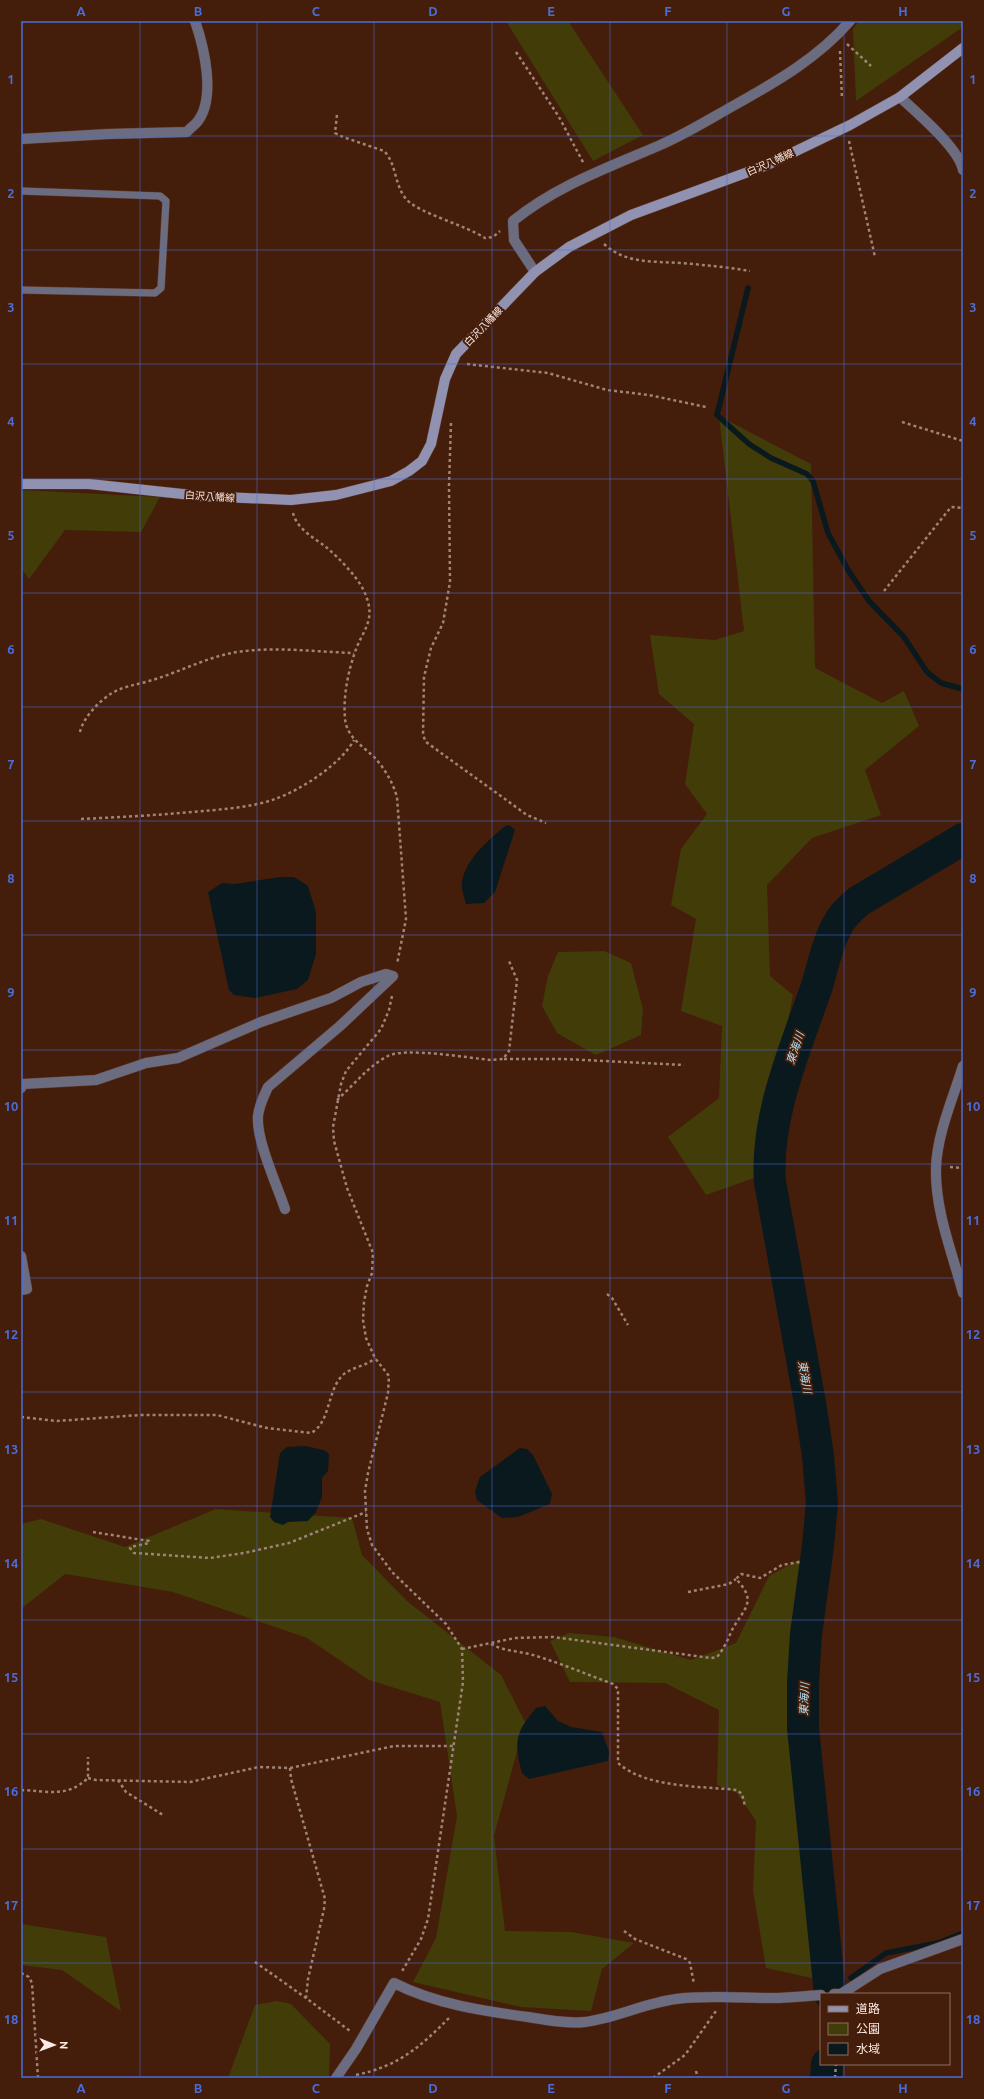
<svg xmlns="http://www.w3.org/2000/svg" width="984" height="2099" viewBox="0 0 984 2099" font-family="Ubuntu,'Noto Sans JP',sans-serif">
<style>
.green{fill:#423c09}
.water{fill:#0a191e}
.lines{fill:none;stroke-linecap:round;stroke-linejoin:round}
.stream{stroke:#0a191e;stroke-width:5.5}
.river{stroke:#0a191e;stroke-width:32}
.service-casing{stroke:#5e3a29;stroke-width:8}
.minor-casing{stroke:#5e3a29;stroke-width:11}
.secondary-casing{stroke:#5e3a29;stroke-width:11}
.path{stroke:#a08477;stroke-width:2.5;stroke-dasharray:3 3;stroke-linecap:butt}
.service{stroke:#6c6c80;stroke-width:7}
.minor{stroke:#6c6c80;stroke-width:10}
.secondary{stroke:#9192b1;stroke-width:10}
.grid{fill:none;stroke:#496dda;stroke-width:1;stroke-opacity:0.55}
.labels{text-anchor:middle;stroke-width:4;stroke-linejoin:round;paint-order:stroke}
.street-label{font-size:10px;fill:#fbebe4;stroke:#451d0b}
.water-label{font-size:11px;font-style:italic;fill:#b1e3f6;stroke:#451d0b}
.neatline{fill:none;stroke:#496dda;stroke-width:1.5}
.grid-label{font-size:13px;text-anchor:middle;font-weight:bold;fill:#496dda}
</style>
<rect width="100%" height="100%" fill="#451d0b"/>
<!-- green -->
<g class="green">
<path d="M506,21h62l75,114 -50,26z"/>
<path d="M859,21h104v6l-107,74 -3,-72z"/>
<path d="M719,416l92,48 4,204 67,35 22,-12 15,35 -54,44 16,45 -69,23 -45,47 3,91 23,19 -36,182 -51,18 -38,-58 51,-39 3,-72 -41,-15 15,-92 -25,-14 10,-56 26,-35 -22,-30 9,-60 -35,-30 -9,-59 65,5 29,-9z"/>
<path d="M21,490l139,7 -19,35 -76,-2 -36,49 -8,-11z"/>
<path d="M604,951l27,12 12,46 -2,26 -45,20 -39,-22 -15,-27 6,-30 10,-24z"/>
<path d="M216,1509l136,9 10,37 45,46 94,74 24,47 -31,114 11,95 66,1 63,11 -32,26 -11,42 -70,-4 -108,-25 23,-44 21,-122 -17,-114 -71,-22 -62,-42 -134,-46 -108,-18 -44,35v-85l20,-5 84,28z"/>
<path d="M811,1553l-13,79 -4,71 6,91 21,186 -55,-12 -13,-77 3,-70 -19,-28 -20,-8 2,-75 -54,-27 -95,-1 -20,-41 19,-8 45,4 77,23 45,-17 33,-67z"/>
<path d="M21,1924l85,13 15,74 -59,-41 -41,-5z"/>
<path d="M277,2001l14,3 39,40 -1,34h-101l27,-73z"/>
</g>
<!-- water -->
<g class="water">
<path d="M509,825l6,5 -20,62 -11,11 -18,1c-1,-5 -3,-10 -4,-15 -2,-26 26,-48 43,-63z"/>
<path d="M280,877h14l14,9 8,26v42l-8,26 -11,9 -42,9 -21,-3 -5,-5 -21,-98 14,-9 13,1z"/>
<path d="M305,1446l19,4 5,4 -1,17 -6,7v19l-6,15 -8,9 -20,1 -5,3 -9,-3 -4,-5 10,-64 7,-6z"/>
<path d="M520,1448l7,1 6,6 19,39 -2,10 -32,13 -16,1 -25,-18 -2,-9 5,-14z"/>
<path d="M545,1706l13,15 13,6 31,5 7,20 -1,9 -79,18 -7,-6c-8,-32 -7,-40 14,-65z"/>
</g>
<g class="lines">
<!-- stream -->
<g class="stream">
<path d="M748,288l-31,127 32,29 22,14 36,16 6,7 15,52 20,37 21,31 35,36 23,35 14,11 22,6"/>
<path d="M851,1978l35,-25 52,-10 25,-10"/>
</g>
<!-- river -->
<g class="river">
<path d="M830,1994l-27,-266v-45l3,-49 12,-88 4,-43 -4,-47 -8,-53 -40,-221c-5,-65 26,-135 47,-196 6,-20 10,-42 20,-60 5,-11 13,-17 22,-25l104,-62"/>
<path d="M826,2078l1,-14"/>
</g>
<!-- service casing -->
<g class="service-casing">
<path id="service" d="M21,191l139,5 6,5 -5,87 -6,5 -134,-3"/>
</g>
<!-- minor casing -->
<g class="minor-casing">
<g id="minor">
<path d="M900,97c17,16 59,51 63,73"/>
<path d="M21,139l87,-5 79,-2c3,-4 8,-7 11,-11 18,-24 6,-74 -3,-100"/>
<path d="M535,272l-21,-32 -1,-19c43,-35 94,-53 145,-75 26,-11 50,-26 75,-40 43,-24 85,-48 117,-85"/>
<path d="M963,1066c-10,32 -26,68 -27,102 -1,43 16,84 27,125"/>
<path d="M21,1088l2,-4 73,-4 50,-17 32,-5 83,-36 70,-24 30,-16 25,-8 7,2 -53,50 -72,61c-4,9 -9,18 -10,29 -2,24 19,69 27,93"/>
<path d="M21,1256l6,33 -6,1"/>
<path d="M834,1994h7l39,-25 83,-30"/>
<path d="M336,2078l20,-29 38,-66c41,21 89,28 134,34 18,3 39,7 57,5 31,-4 60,-19 91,-23 32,-4 65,-1 97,-1 16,0 32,-2 48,-3"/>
</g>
</g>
<!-- secondary casing -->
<g class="secondary-casing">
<path id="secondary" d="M21,484h68l112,12 90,4 45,-5 55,-14 18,-10 13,-10 9,-17 14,-65 11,-25 79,-82 34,-25 62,-32 136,-50 83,-40 50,-28 63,-49"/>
</g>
<!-- path -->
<g class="path">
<path d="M847,44l24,22"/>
<path d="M840,51l2,48"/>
<path d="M516,52l43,65 25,47"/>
<path d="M337,115l-2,18 8,4 41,14c13,13 10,35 23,49 12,13 60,26 78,38l8,-1 7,-6"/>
<path d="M849,141l26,116"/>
<path d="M604,244c22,20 48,17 76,19 24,2 47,4 70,8"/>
<path d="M467,364l81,9 59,17 42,5 57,12"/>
<path d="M902,422l61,19"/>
<path d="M451,423l-2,62 1,97 -7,41 -12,25 -7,29 -1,58 3,7 101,73 19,8"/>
<path d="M293,513c4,16 21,25 33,34 13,11 35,33 40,49 10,25 -4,35 -11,56 -7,20 -12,45 -10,66 1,19 18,28 30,40 10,11 18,25 22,39l9,122 -9,45"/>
<path d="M884,591l67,-84 12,1"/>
<path d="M80,732c3,-14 19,-31 32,-39 12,-7 24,-8 37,-12 32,-9 63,-27 96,-30 36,-4 73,1 109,2"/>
<path d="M81,819c41,-2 81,-4 122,-8 23,-2 50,-4 72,-12 26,-9 66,-35 79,-59"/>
<path d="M392,996l-3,14 -8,19 -35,42 -5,13 -8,43 1,14 13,47 26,65 -1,20 -5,13 -3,16 -1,18 3,18 9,20 14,18 -1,17 -20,80 -3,18 2,38 5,16 20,27 54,52 16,25 1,33 -35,237 -7,20 -20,34"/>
<path d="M504,1059h60l120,6"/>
<path d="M337,1100c16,-14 31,-34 51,-44 17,-9 81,2 103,4l12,-1 6,-8 8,-71 -8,-19"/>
<path d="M950,1167l13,1"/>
<path d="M607,1294l5,4 16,27"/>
<path d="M21,1417l36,4 83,-6h77l50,13 44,5c19,-10 16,-40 30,-56 8,-10 25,-10 34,-19"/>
<path d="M93,1532l56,9v2l-18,4 -1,1 4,5 76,5 34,-5 45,-10 77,-31"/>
<path d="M688,1592l41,-8 7,-5"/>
<path d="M491,1644c12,7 28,7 42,11 27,8 53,19 80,29l5,5v74c28,25 82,23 119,27l5,4 3,12"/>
<path d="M462,1649l53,-11 38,-1 158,21 6,-1c7,-8 11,-18 15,-27 12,-22 26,-28 4,-51l5,-5 19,4 22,-13 18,-3"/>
<path d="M290,1768l1,11 34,120 -1,10 -16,70 -2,19 44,33"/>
<path d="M88,1778l8,2 94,2 69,-15 31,1 104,-22h59"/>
<path d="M118,1780l8,12 37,23"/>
<path d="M21,1790c27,1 46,8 67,-12v-21"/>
<path d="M624,1931l11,8 51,20 4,4 4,21"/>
<path d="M255,1962l51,36"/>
<path d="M21,1973l8,4 3,6 6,95"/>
<path d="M696,2071l2,7"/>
<path d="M356,2075c43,-9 64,-28 94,-58"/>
<path d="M653,2078l32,-23 31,-44"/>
<path d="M835,2078l1,-14"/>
</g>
<!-- service -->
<use href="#service" class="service"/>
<!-- minor -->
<use href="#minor" class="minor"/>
<!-- secondary -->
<use href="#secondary" class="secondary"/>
</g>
<!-- grid -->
<path class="grid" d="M140,21v2057M257,21v2057M374,21v2057M492,21v2057M610,21v2057M727,21v2057M844,21v1973M21,136h942M21,250h942M21,364h942M21,479h942M21,593h942M21,707h942M21,821h942M21,935h942M21,1050h942M21,1164h942M21,1278h942M21,1392h942M21,1506h942M21,1620h942M21,1734h942M21,1849h942M21,1963h942M844,2064v14"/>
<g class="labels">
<!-- street labels -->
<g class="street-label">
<text transform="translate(770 162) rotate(-24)" y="4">白沢八幡線</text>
<text transform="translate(483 326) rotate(-46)" y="4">白沢八幡線</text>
<text transform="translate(210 496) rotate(4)" y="4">白沢八幡線</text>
</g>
<!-- water labels -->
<g class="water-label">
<text transform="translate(795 1048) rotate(-71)" y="4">東海川</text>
<text transform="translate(805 1377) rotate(80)" y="4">東海川</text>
<text transform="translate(804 1699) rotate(-88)" y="4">東海川</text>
</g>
</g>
<!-- border -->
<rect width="984" height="2099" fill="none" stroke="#451d0b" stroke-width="44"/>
<!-- legend -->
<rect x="820" y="1993" width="130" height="72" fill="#451d0b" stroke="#8e6f62"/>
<rect x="828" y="2006" width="20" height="6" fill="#9192b1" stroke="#8e6f62"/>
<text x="856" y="2013" font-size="12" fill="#fbebe4">道路</text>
<rect x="828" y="2023" width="20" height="12" fill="#423c09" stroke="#8e6f62"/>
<text x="856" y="2033" font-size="12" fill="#fbebe4">公園</text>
<rect x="828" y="2043" width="20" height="12" fill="#0a191e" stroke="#8e6f62"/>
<text x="856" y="2053" font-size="12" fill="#fbebe4">水域</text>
<!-- north arrow -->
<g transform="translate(54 2045) rotate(91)" stroke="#451d0b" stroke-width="3" paint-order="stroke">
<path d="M0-3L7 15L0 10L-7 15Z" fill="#fbebe4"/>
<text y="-6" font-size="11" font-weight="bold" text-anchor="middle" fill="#fbebe4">N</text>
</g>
<rect x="22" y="22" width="940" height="2055" class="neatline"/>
<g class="grid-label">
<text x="81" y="16">A</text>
<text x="198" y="16">B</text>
<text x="316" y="16">C</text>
<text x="433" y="16">D</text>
<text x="551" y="16">E</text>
<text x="668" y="16">F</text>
<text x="786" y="16">G</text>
<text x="903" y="16">H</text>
<text x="11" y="84">1</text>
<text x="973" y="84">1</text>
<text x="11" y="198">2</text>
<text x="973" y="198">2</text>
<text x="11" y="312">3</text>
<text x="973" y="312">3</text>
<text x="11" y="426">4</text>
<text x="973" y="426">4</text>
<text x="11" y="540">5</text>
<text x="973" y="540">5</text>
<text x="11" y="654">6</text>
<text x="973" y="654">6</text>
<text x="11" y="769">7</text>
<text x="973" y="769">7</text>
<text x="11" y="883">8</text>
<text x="973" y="883">8</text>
<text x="11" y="997">9</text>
<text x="973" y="997">9</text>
<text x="11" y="1111">10</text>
<text x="973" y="1111">10</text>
<text x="11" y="1225">11</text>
<text x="973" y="1225">11</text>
<text x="11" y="1339">12</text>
<text x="973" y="1339">12</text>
<text x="11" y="1454">13</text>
<text x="973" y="1454">13</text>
<text x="11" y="1568">14</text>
<text x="973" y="1568">14</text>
<text x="11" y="1682">15</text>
<text x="973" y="1682">15</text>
<text x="11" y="1796">16</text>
<text x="973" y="1796">16</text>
<text x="11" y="1910">17</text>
<text x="973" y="1910">17</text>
<text x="11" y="2024">18</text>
<text x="973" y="2024">18</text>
<text x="81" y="2093">A</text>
<text x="198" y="2093">B</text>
<text x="316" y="2093">C</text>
<text x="433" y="2093">D</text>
<text x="551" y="2093">E</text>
<text x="668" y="2093">F</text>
<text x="786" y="2093">G</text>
<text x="903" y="2093">H</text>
</g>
</svg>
